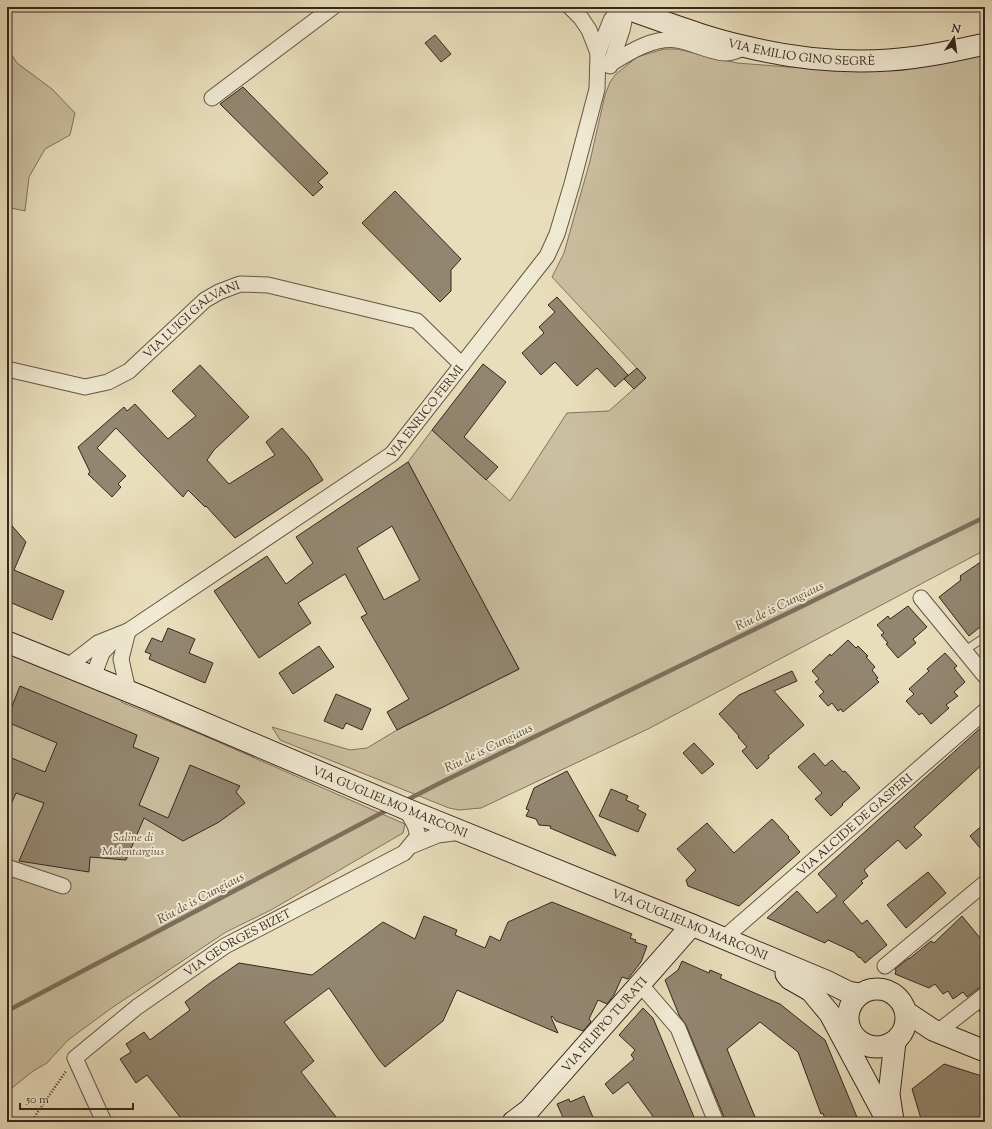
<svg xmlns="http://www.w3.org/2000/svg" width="992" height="1129" viewBox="0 0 992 1129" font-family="'Sorts Mill Goudy',serif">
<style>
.green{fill:#cbbfa1;stroke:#807360}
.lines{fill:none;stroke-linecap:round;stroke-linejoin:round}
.stream{stroke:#7d705c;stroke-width:4.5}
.building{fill:#938670;stroke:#36271e;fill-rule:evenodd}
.lane-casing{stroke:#635546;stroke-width:9}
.street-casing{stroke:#635546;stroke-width:17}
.secondary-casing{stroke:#36271e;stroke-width:23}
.path{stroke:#36271e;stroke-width:2.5;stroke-dasharray:1 2;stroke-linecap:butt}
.lane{stroke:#f1ead3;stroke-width:7}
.street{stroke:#f1ead3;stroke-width:15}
.secondary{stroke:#f1ead3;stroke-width:21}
.labels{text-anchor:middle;stroke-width:4;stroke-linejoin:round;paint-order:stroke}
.street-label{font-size:12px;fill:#36271e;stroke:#f1ead3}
.park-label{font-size:12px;font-style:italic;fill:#5b4d3f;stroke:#f1ead3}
.water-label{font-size:13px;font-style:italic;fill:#594b3d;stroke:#f1ead3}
</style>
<rect width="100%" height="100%" fill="#e9debc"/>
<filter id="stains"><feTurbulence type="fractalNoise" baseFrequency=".005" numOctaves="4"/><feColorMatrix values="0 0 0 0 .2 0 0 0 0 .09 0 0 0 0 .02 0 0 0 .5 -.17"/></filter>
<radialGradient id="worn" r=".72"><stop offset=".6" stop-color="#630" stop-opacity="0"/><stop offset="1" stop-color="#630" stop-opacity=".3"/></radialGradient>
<!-- green -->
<g class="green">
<path d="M7,48l10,15 35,26 23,24 -5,22 -25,14 -16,28 -4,34 -18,-4z"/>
<path d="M664,49h13l60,14 51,4 65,2 132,-15v496l-337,179 -167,79 -22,2 -10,-2 -169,-68 -8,-13 78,23 17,-2 30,-18 122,-61 -111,-207 24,-32 78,71 57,-88 42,-2 37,-33 -94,-101 12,-24 26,-92 15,-66 5,-13 6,-8 21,-17z"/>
<path d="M7,650l116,48 -2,4 79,32 205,90 -2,9 -132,77 -45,22 -113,75 -45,33 -21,23 -14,8 -26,21z"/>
</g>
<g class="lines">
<!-- stream -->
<g class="stream">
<path d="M405,801l35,-18 545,-266"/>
<path d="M7,1011l382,-202"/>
</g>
</g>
<!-- building -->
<g class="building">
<path d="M435,35l16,19 -10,8 -16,-19z"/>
<path d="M243,87l85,86 -10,9 5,5 -10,9 -93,-92z"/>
<path d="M395,191l66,68 -10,11v21l-11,11 -78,-79z"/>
<path d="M557,297l71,78 -13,12 -18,-19 -20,18 -22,-24 -14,13 -19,-22 22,-20 -5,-6 16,-15 -7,-7z"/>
<path d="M483,364l23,18 -42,55 34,30 -12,13 -54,-50z"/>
<path d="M200,365l49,52 -35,33 -7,10 22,24 46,-29 -9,-13 16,-14 26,29 15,23 -88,58 -29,-32 -1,1 -17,-17 -5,7 -67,-69 -19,20 29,28 -8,8 3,3 -9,10 -24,-23 2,-2 -12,-25 46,-40 3,4 8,-7 33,35 28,-23 -24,-25z"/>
<path d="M637,368l9,10 -12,11 -10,-10z"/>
<path d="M408,462l111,207 -122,61 -10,-18 22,-13 -48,-82 6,-3 -22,-40 -47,29 13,20 -52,35 -45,-67 53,-35 19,28 27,-21 -17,-26zM392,526l28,54 -36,20 -27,-52z"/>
<path d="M7,520l19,22 -12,28 50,21 -12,29 -45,-19z"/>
<path d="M985,559v64l-16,13 -30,-39 22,-17 -1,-2 1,-1 -1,-1z"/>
<path d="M908,606l19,21 -14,12 3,4 -18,15 -12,-14 2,-1 -7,-8 3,-2 -7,-8 11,-9 2,3z"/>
<path d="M168,628l27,11 -6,14 24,10 -8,20 -56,-24 2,-5 -6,-2 7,-14 10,4z"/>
<path d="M848,640l8,8 2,-2 10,10 -2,1 9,10 -3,3 6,8 -2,1 3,3 -36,30 -2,-3 -3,2 -6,-8 -4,3 -9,-10 5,-4 -9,-10 4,-3 -7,-8 18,-17 1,2z"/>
<path d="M319,646l15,21 -41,27 -14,-21z"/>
<path d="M945,653l12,13 -3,2 11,14 -11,10 4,4 -12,9 3,3 -18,16 -9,-11 -3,2 -13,-14 8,-7 -5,-5 20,-18 -2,-2z"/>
<path d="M792,671l5,10 -23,10 30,34 -36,31 1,2 -12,11 -15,-18 5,-4 -9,-10 1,-1 -20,-22 20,-19z"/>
<path d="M20,686l117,49 -4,12 26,11 -20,47 29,13 22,-53 50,21 -4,6 9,11 -26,19 -36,19 -39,-23 -18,42 -36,-3 -1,15 -70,-11 25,-58 -28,-10 -9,20v-57l38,16 12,-29 -50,-21v-3z"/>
<path d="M336,694l35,15 -9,21 -16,-7 -3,6 -19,-8z"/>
<path d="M985,724v38l-71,65 8,8 -16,14 -8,-9 -34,30 4,6 -7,5 2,2 -20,19 19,22 5,-4 20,25 -22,18 -5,-6 -1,1 -5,-6 -26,-12 -3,3 -58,-25 30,-27 20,22 20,-17 -19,-22z"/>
<path d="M694,743l20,21 -12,10 -19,-21z"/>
<path d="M814,753l11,13 7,-6 11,12 2,-1 15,17 -18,16 1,1 -12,11 -16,-17 7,-6 -24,-26z"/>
<path d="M567,771l20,35 29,50 -66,-28 1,-2 -12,-1 -3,-6 -10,-3 3,-6 -3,-1 8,-21z"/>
<path d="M611,789l17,7 -2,4 13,6 -2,3 9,5 -8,18 -39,-16z"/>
<path d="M772,819l17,18 -1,1 12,14 -61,54 -51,-20 -2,-6 10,-10 -19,-21 30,-26 27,30z"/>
<path d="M985,823v31l-15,-18z"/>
<path d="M928,872l18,21 -40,35 -19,-23z"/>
<path d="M552,902l80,32 -2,4 6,2 -1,2 12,4 -6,16 -13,17 -6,-2 -8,18 -7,9 -9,-4 -9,19 2,2 -1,2 -7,8 -27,-10 -4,-5 -1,1 7,16 -101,-43 -14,31 -58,46 -6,-7 -50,-72 -45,34 30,39 -13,11 39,50h-156l-37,-47 -11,8 -16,-24 11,-7 -5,-8 18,-12 6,8 40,-30 -5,-8 25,-19 29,-20 73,12 71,-53 32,17 9,-23 33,14 -2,5 30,13 5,-12 10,5 8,-19z"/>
<path d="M962,916l23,28v42l-6,2 -12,9 -4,-5 -10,7 -5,-8 -5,3 -8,-10 -6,4 -34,-14 1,-3 -1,-2 14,-11v1l22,-18 3,2z"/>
<path d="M682,961l27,12 1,-3 12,5 -2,3 60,26 45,36 34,82h-33l-3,-9 -2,1 -23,-62 -38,-30 -33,27 30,73h-31l-40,-97 -7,-10 -14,-35 13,-10z"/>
<path d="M985,1006v13l-6,-8z"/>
<path d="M643,1008l10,10 43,104h-39l-29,-40 -15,12 -8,-10 29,-25 -3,-4 4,-5 -16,-15z"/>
<path d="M944,1064l41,13v45h-63l-10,-33z"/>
<path d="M584,1096l11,26h-30l-8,-18 12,-5 1,3z"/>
</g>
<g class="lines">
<!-- lane casing -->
<g class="lane-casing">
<path id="lane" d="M964,651l21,-14"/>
</g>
<!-- street casing -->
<g class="street-casing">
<g id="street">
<path d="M598,53l13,-33 10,-13"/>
<path d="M612,63c19,-12 42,-26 65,-23 17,3 32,12 48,13 6,1 15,-4 21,-6"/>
<path d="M610,66l12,-36 2,-9 -3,-14"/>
<path d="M212,98l121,-91"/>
<path id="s1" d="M7,369l78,18 23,-5 21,-11 76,-71 14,-8 21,-8 28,1 149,36 45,44"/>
<path d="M921,598l64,78"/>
<path d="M128,631l-7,28 7,32"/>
<path id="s2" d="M67,667l31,-24 30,-12 264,-177 155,-198 10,-22 15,-50 25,-95 1,-36 -9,-23 -8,-12 -11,-11"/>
<path d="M93,677l9,-24 13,-14"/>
<path d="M411,846l27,-11 23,-3"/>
<path d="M7,867l56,19"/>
<path id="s3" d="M724,938l261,-227"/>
<path d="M885,966l100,-83"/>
<path d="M640,984l38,44 38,94"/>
<path d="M939,1031l46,-36"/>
<path id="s4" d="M104,1122l-29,-64 62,-51 88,-61 179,-93 14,-17 -3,-11 -9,-16"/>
</g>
</g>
<!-- secondary casing -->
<g class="secondary-casing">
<g id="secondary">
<path id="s5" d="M622,7c41,14 82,31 125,40 45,11 95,16 142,13 32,-2 64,-9 96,-16"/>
<path id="s6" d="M7,642l143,58 256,109 286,116 134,56 22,11 12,2"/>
<path d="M786,974l4,5 21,12 19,23 52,97 7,11"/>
<circle cx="877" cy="1018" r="29"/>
<path d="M906,1012l27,18 52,21"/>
<path d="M893,1121l-4,-27 6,-52"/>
<path id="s7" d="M513,1122l16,-12 163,-185"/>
</g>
</g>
<!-- path -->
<path class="path" d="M31,1122l35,-51"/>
<!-- lane -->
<use href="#lane" class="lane"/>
<!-- street -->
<use href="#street" class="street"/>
<!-- secondary -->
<use href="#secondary" class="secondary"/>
</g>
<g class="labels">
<!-- street labels -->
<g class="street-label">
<text dy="4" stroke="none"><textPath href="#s5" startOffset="186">VIA EMILIO GINO SEGRÈ</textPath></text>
<text dy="4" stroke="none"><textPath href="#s1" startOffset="209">VIA LUIGI GALVANI</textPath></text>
<text dy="4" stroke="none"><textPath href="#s2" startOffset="443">VIA ENRICO FERMI</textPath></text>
<text dy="4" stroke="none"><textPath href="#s6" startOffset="415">VIA GUGLIELMO MARCONI</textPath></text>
<text dy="4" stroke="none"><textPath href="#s3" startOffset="173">VIA ALCIDE DE GASPERI</textPath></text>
<text dy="4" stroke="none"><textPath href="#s6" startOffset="739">VIA GUGLIELMO MARCONI</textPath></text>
<text dy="4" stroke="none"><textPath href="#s4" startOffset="270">VIA GEORGES BIZET</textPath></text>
<text dy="4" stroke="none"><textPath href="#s7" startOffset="134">VIA FILIPPO TURATI</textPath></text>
</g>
<!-- park labels -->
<g class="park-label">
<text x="133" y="841">Saline di<tspan x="133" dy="14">Molentargius</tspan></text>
</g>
<!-- water labels -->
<g class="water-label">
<text transform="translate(779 605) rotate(-26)" y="5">Riu de is Cungiaus</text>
<text transform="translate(488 747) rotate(-26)" y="5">Riu de is Cungiaus</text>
<text transform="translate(200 897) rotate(-28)" y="5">Riu de is Cungiaus</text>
</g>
</g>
<!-- margin -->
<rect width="992" height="1129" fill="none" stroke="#e9debc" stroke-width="24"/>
<rect x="8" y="8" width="976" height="1113" fill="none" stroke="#36271e" stroke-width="2"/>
<rect x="12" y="12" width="968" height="1105" fill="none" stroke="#36271e"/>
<!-- north arrow -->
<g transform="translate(954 38) rotate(13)" stroke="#f1ead3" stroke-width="3" paint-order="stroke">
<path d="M0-3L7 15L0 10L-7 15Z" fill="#36271e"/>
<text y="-6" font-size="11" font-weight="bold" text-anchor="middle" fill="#36271e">N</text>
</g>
<!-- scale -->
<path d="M20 1103v6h113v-6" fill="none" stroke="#36271e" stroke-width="2"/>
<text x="26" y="1103" font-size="12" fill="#36271e" stroke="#f1ead3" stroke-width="3" paint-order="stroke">50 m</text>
<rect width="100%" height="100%" filter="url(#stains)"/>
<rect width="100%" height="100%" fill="url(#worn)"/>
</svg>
